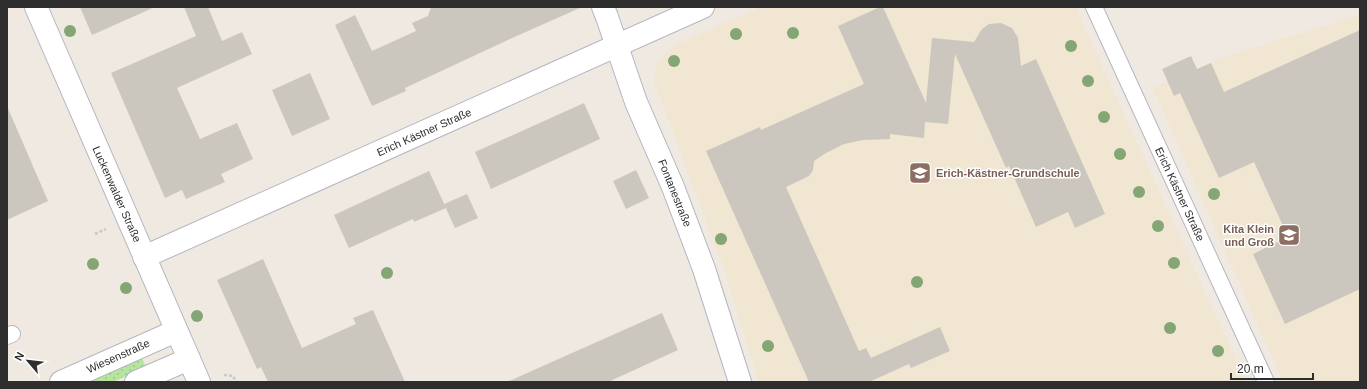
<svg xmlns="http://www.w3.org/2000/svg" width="1367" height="389" viewBox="0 0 1367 389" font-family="Helvetica,sans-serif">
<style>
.education{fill:#f0e6d1}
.grass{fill:url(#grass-dots)}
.building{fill:#cbc7bf}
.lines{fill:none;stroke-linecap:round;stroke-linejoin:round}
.service-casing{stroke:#b4b7c1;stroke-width:18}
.minor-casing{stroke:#b4b7c1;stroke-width:24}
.secondary-casing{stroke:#b4b7c1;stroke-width:24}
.path{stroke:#c9c9c9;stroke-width:2.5;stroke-dasharray:3 2;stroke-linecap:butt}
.service{stroke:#fff;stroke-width:16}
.minor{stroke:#fff;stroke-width:22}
.secondary{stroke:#fff;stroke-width:22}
.tree{fill:#84a574}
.labels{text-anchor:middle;stroke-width:3;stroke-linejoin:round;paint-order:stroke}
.street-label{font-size:11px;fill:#2e2e2e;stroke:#fff}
.education-label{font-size:11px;font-weight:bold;fill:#785e54;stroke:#fff;text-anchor:start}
</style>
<defs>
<pattern id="grass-dots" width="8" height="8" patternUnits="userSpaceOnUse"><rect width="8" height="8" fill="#b6e59e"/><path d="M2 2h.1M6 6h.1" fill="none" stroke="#9dc588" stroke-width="1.8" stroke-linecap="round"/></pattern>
</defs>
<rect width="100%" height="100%" fill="#efe9e1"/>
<!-- education -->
<g class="education">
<path d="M761,7h314l171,375h-487l-36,-116 -69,-185 2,-15 9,-12 10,-9z"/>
<path d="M1360,15v367h-77l-130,-294 68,-30z"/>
</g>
<!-- grass -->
<path class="grass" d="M141,356l5,11 -33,15h-31z"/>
<!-- building -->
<g class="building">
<path d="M80,7h75l-63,28z"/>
<path d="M184,7h24l14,34 20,-9 10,22 -75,34 23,51 37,-16 16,36 -32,15 4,8 -39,17 -4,-9 -17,8 -54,-125 85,-37z"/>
<path d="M431,7h151l-72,32 -105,49 1,3 -34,15 -37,-81 20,-10 17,36 44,-20 -4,-8 16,-7z"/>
<path d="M880,7h3l43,96 6,-65 42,4 8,-13 7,-5 12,-1 11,5 6,10 3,28 15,-7 69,155 -30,14 -7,-16 -32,15 -27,-61 -3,2 -51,-114 -7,70 -23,-2 -1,16 -34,-4v5l-27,1 -19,4 -18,9 -12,8 -1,9 -4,6 -23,11 73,164 7,-3 5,10 69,-31 10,24 -39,17 -2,-4 -40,18h-60l-103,-231 54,-24 1,3 103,-46 -26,-58z"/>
<path d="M1360,30v259l-75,35 -32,-70 35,-17 -34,-75 -35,16 -39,-85 -6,3 -12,-27 29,-13 6,13 14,-6 13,29z"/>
<path d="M310,73l20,46 -38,17 -20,-46z"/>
<path d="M584,103l16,36 -109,50 -16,-37z"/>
<path d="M7,106l41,95 -41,19z"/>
<path d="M636,170l13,28 -23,11 -13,-28z"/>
<path d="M429,171l17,37 -32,14 -1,-3 -64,29 -15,-33z"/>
<path d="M467,194l11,24 -23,10 -11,-24z"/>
<path d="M263,259l39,89 54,-24 -3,-6 20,-8 32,72h-137l-7,-15 -4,2 -40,-89z"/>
<path d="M662,313l16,37 -70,32h-101z"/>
</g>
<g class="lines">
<!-- service casing -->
<g class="service-casing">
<g id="service">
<path d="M1094,7l172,375"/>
<path d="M7,336l5,-2"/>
</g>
</g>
<!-- minor casing -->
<g class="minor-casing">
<g id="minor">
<path d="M603,7l4,10 29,85 37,85 31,82 36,113"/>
<path d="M144,257l559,-250"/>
<path d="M61,382l115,-51"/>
<path d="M136,382l53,-23"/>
</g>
</g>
<!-- secondary casing -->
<g class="secondary-casing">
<path id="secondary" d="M36,7l163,375"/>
</g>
<!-- path -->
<g class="path">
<path d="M95,234l11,-5"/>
<path d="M224,375l9,1 3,6"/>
</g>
<!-- service -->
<use href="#service" class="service"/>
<!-- minor -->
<use href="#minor" class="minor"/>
<!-- secondary -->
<use href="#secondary" class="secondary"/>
</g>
<!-- trees -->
<g class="tree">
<circle cx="70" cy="31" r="6"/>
<circle cx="793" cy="33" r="6"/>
<circle cx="736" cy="34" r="6"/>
<circle cx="1071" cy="46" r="6"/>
<circle cx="674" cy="61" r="6"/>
<circle cx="1088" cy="81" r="6"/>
<circle cx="1104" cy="117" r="6"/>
<circle cx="1120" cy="154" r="6"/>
<circle cx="1139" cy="192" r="6"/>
<circle cx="1214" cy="194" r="6"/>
<circle cx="1158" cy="226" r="6"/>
<circle cx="721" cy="239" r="6"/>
<circle cx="1174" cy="263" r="6"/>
<circle cx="93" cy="264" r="6"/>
<circle cx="387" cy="273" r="6"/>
<circle cx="917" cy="282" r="6"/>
<circle cx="126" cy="288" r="6"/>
<circle cx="197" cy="316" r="6"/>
<circle cx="1170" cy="328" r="6"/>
<circle cx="768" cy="346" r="6"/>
<circle cx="1218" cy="351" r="6"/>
</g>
<!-- icons -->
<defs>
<g id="school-square" transform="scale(1.15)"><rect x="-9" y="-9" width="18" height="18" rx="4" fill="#8d6e63" stroke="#fff"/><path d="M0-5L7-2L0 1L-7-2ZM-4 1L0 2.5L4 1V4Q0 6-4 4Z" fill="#fff"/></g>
</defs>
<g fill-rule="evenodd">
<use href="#school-square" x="920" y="173"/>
<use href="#school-square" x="1289" y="235"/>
</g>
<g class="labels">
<!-- street labels -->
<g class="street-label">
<text transform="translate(424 132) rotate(-24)" y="4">Erich Kästner Straße</text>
<text transform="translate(675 193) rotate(68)" y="4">Fontanestraße</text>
<text transform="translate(117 194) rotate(66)" y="4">Luckenwalder Straße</text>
<text transform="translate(1180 194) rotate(65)" y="4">Erich Kästner Straße</text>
<text transform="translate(118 356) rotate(-24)" y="4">Wiesenstraße</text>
</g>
<!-- education labels -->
<g class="education-label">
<text x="936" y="177">Erich-Kästner-Grundschule</text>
<text x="1274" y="233" text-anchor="end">Kita Klein<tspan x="1274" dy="13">und Groß</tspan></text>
</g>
</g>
<!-- border -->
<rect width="1367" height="389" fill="none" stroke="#2e2e2e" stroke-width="16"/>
<!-- north arrow -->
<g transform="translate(28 361) rotate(298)" stroke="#ffffff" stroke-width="3" paint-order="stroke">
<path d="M0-3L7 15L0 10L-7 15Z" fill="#2e2e2e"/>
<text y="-6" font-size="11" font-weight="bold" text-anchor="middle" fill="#2e2e2e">N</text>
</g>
<!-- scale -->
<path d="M1231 373v6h82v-6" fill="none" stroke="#2e2e2e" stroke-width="2"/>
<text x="1237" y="373" font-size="12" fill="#2e2e2e" stroke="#ffffff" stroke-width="3" paint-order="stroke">20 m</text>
</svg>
